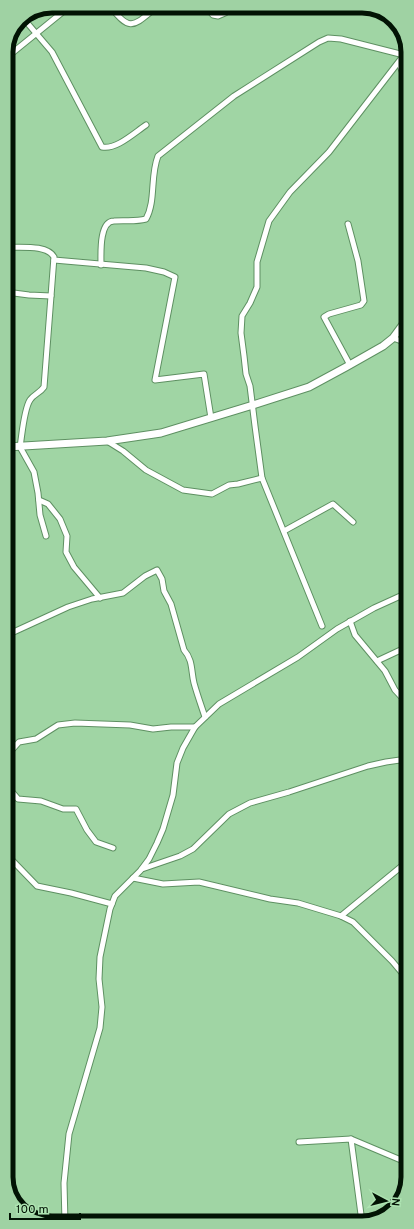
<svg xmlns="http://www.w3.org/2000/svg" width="414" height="1229" viewBox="0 0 414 1229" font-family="Overpass,sans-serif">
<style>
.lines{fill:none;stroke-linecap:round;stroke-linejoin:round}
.minor-casing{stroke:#5e9062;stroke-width:7}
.tertiary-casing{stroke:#5e9062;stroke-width:9}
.minor{stroke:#fff;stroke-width:5}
.tertiary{stroke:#fff;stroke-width:7}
.rim{fill:none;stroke:#021304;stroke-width:5}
</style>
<rect width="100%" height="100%" fill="#a0d5a4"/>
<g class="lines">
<!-- minor casing -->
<g class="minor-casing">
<g id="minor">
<path d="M110,6c21,28 24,19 48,0"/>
<path d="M205,6l8,9 5,1 7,-3 8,-7"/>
<path d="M23,18l29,34 50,95c14,3 32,-14 44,-22"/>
<path d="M6,58l64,-52"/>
<path d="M399,63l8,21"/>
<path d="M348,224l10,37 6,40 -3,4 -32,9 -5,3 26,48"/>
<path d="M6,247c13,1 41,-3 48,10l-10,130c-4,6 -10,7 -14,13 -6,9 -8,35 -10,47l14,25 4,21 2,22 6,21"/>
<path d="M54,260l92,8 18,4 11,5 -20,103 49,-6 7,44"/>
<path d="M101,265c0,-11 -2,-44 13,-44 11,-1 21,1 32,-2 10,-18 4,-43 12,-63l76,-60 85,-54 9,-4 13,1 63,16"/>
<path d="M6,292l23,3 22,1"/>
<path d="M393,338l14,5"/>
<path d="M107,441l16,10 23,19 37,20 29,4 17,-9 9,-1 24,-6"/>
<path d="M39,500l9,4 12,15 7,17 -1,16 8,15 26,31"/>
<path d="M284,531l49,-27 20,18"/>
<path d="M350,621l5,14 30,36 10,19 12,13"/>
<path d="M322,626l-60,-148 -7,-52 -5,-40 -4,-12 -2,-18 -3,-23 1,-17 8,-13 7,-16v-25l12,-41 21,-29 39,-40 78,-101"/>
<path d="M7,635l61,-28 24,-8 31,-6 22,-17 12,-6 5,9 2,12 7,13 13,46c9,10 7,21 10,33 3,11 7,22 11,34"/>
<path d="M377,661l30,-14"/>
<path d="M7,760l3,-8 9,-10 17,-3 22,-14 17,-2 55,2 23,4 18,-2h24"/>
<path d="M7,778l5,14 6,7 23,2 22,8h13l11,21 9,12 17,6"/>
<path d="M7,855l30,31 34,7 41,11"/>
<path d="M142,869l38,-13 13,-7 36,-35 21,-11 39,-11 79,-26 18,-4 21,-3"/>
<path d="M133,878l30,6 36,-2 71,17 28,4 43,13 12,6 39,39 16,19"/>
<path d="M341,916l67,-55"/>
<path d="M351,1139l11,83"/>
<path d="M299,1142l52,-3 57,24"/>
<path d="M65,1223l-1,-40 5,-49 31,-106 2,-21 -3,-28 1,-22 10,-48 5,-13 25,-25 9,-12 8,-16 6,-14 10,-34 4,-32 6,-15 12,-21 24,-23 79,-47 39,-28 37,-21 33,-15"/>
</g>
</g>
<!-- tertiary casing -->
<g class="tertiary-casing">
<path id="tertiary" d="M7,447l100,-6 54,-8 92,-28 56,-18 37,-20 37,-21 10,-8 14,-19"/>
</g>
<!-- minor -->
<use href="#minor" class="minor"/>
<!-- tertiary -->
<use href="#tertiary" class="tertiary"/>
</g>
<!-- crop -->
<path d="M0 0H414V1229H0ZM52 13H362A39 39 0 0 1 401 52V1177A39 39 0 0 1 362 1216H52A39 39 0 0 1 13 1177V52A39 39 0 0 1 52 13Z" fill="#9fd2a3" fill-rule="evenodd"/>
<path class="rim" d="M52 13H362A39 39 0 0 1 401 52V1177A39 39 0 0 1 362 1216H52A39 39 0 0 1 13 1177V52A39 39 0 0 1 52 13Z"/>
<!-- north arrow -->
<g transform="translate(386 1201) rotate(97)" stroke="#ade3b1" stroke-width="3" paint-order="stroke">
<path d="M0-3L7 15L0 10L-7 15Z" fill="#021304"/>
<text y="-6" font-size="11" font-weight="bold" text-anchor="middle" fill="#021304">N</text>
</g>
<!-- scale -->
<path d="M10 1213v6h70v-6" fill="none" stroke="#021304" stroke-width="2"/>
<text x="16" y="1213" font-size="12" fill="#021304" stroke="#ade3b1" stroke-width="3" paint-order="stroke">100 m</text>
</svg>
